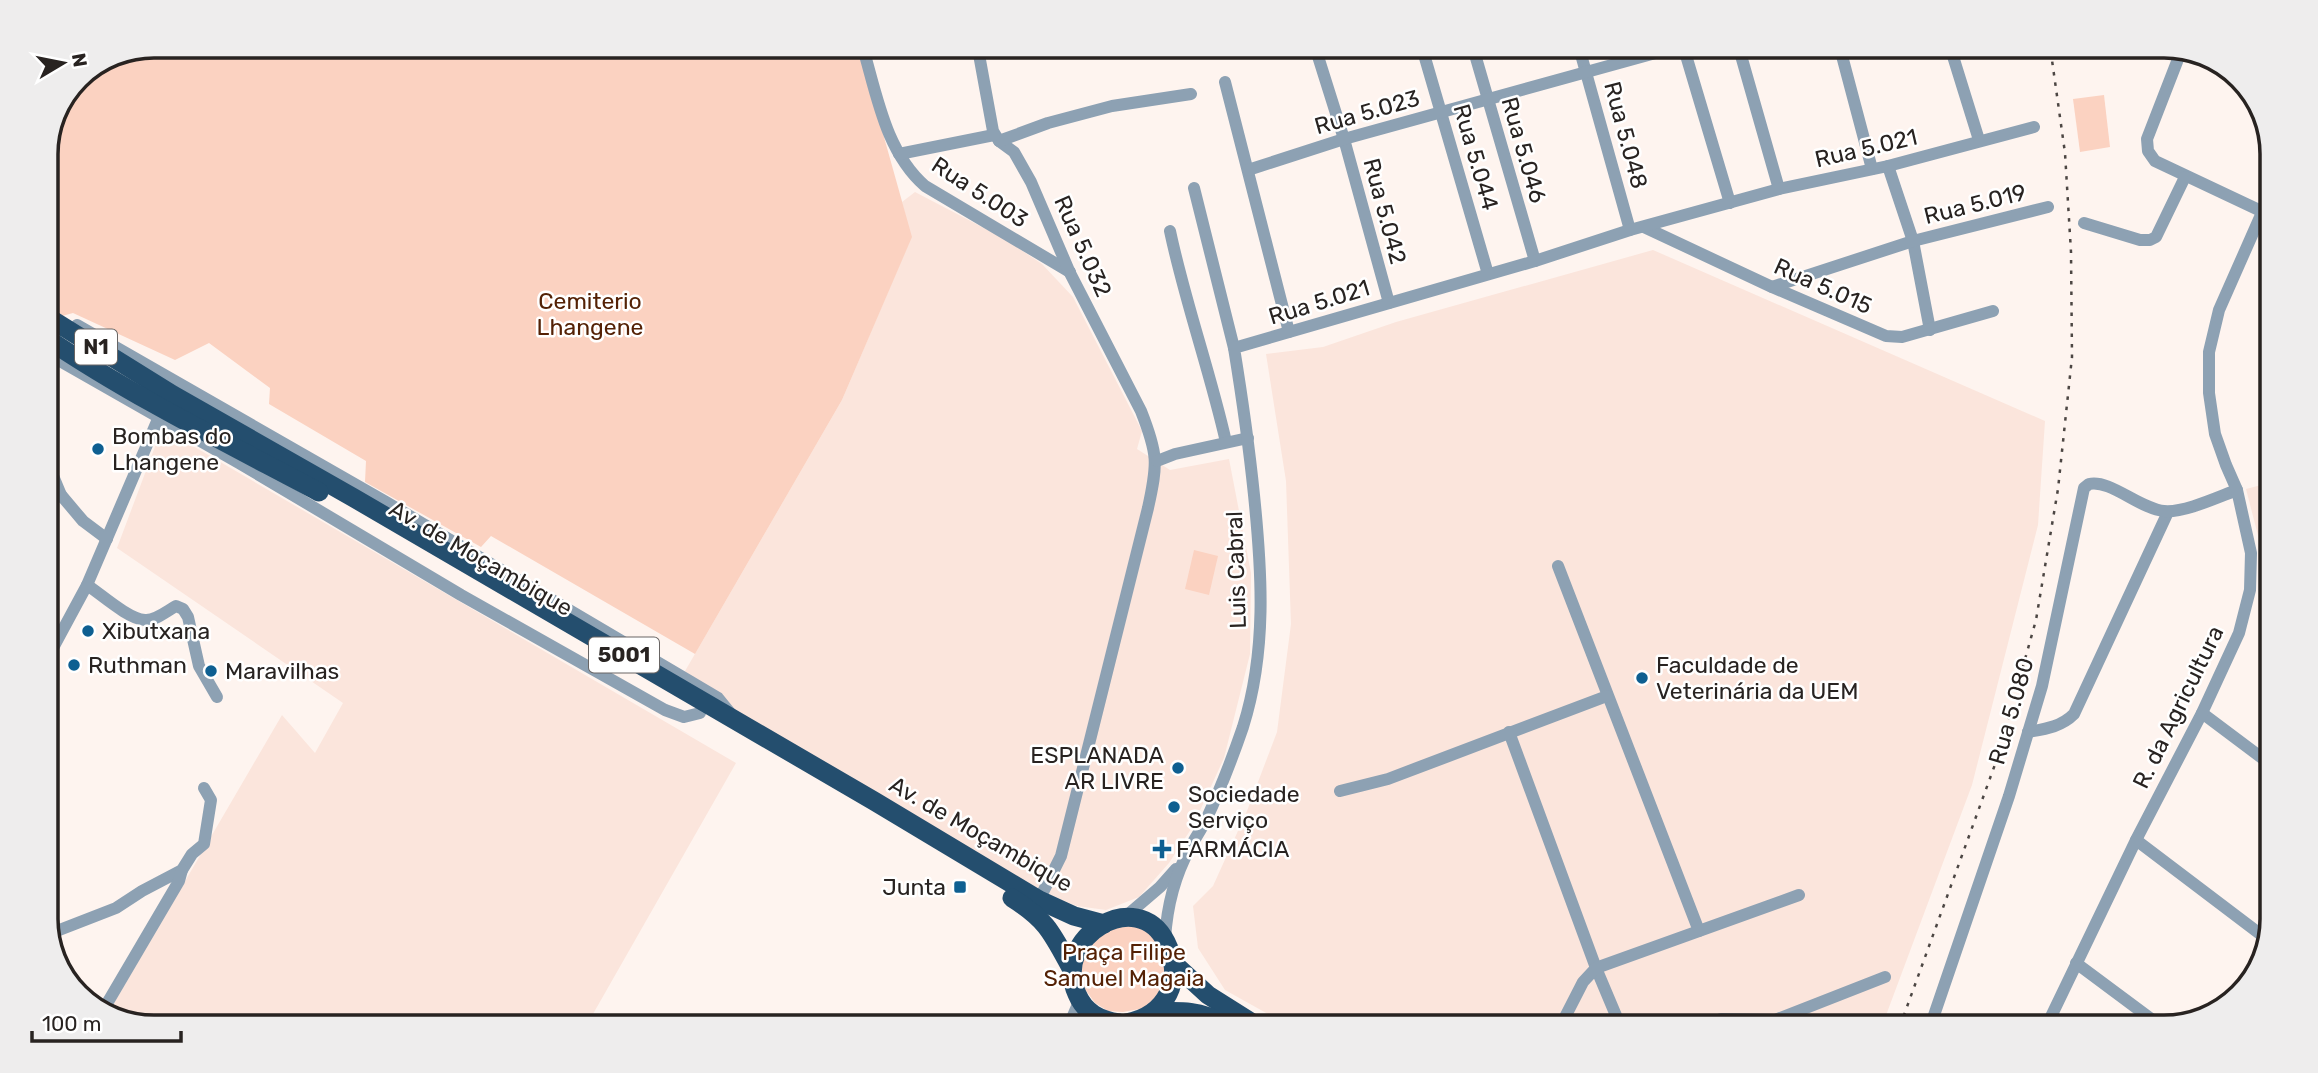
<svg xmlns="http://www.w3.org/2000/svg" width="2318" height="1073" viewBox="0 0 2318 1073" font-family="Rubik,sans-serif">
<style>
.built{fill:#fbe5dc}
.green{fill:#fbd2c1}
.lines{fill:none;stroke-linecap:round;stroke-linejoin:round}
.minor{stroke:#8da1b3;stroke-width:12}
.tertiary{stroke:#8da1b3;stroke-width:14}
.trunk{stroke:#244e6e;stroke-width:19}
.rail{stroke:#4c4643;stroke-width:2.5;stroke-dasharray:3.5 7;stroke-linecap:butt}
.poi-dot{fill:#0e5f91;stroke:#fff;stroke-width:2.5}
.labels{text-anchor:middle;stroke-width:5;stroke-linejoin:round;paint-order:stroke}
.shield{fill:#fff;stroke:#686564;stroke-width:2}
.shield-label{font-size:21px;font-weight:bold;fill:#282321}
.street-label{font-size:23px;fill:#282321;stroke:#fff}
.park-label{font-size:23px;fill:#542105;stroke:#fff}
.poi-label{font-size:23px;fill:#282321;stroke:#fff;text-anchor:start}
.rim{fill:none;stroke:#282321;stroke-width:3.5}
</style>
<rect width="100%" height="100%" fill="#fef4ef"/>
<!-- built -->
<g class="built">
<path d="M915,192l90,47 37,25 31,33 69,134 -5,18 33,21 59,-11 22,114 -1,81 -26,104 -31,68 -24,37 -30,34 -33,13 -29,-4 -44,-17 -352,-211 161,-278 69,-162 -9,-36z"/>
<path d="M1653,250l392,171 -7,104 -66,260 -90,241 -596,-2 -61,-34 -27,-42 -5,-42 20,-20 34,-75 30,-79 14,-108 -5,-143 -20,-127 57,-7 73,-25z"/>
<path d="M162,428l574,335 -147,258 -477,-2 -5,-4 175,-300 33,38 28,-50 -226,-155z"/>
<path d="M2269,483l-1,123 -9,-8 2,-51 -15,-58z"/>
</g>
<!-- green -->
<g class="green">
<path d="M154,46l705,2 53,189 -70,163 -147,254 -204,-118 -10,11 -116,-65 1,-21 -97,-57 1,-16 -61,-45 -34,17 -102,-47 -11,3 -16,-9v-160l31,-70z"/>
<path d="M2104,95l6,52 -30,5 -7,-53z"/>
<path d="M1194,550l24,6 -9,39 -24,-6z"/>
<path d="M1148,923l25,56 -28,29 -22,4 -15,-1 -13,-8 -16,-22 8,-45 8,-7z"/>
</g>
<g class="lines">
<!-- minor -->
<g class="minor">
<path d="M863,48c14,48 23,104 62,138l145,86"/>
<path d="M978,49l15,82 6,10 15,11 17,30 39,91 71,138c17,43 17,52 7,97l-87,348 -22,44"/>
<path d="M1316,50l28,89 45,164"/>
<path d="M1423,51l65,223"/>
<path d="M1474,51l61,210"/>
<path d="M1580,51l50,179"/>
<path d="M1685,52l45,151"/>
<path d="M1740,52l39,137"/>
<path d="M1841,52l31,117"/>
<path d="M1952,53l27,87"/>
<path d="M2180,54l-33,85 1,12 7,10 106,50"/>
<path d="M1225,82l64,250"/>
<path d="M999,141l49,-18 64,-17 79,-12"/>
<path d="M899,154l95,-19"/>
<path d="M1888,166l25,75 17,89"/>
<path d="M1248,170l96,-31 315,-87"/>
<path d="M1194,188l40,160"/>
<path d="M2084,223l56,17h10l6,-3 29,-60"/>
<path d="M1644,227l128,60 114,49 16,1 91,-26"/>
<path d="M1170,231c15,71 40,140 56,211"/>
<path d="M1772,287l141,-46 135,-34"/>
<path d="M77,325l309,177 305,180 27,16 13,16"/>
<path d="M46,353l193,110 222,132 204,115 19,7 16,-4"/>
<path d="M46,459l15,36"/>
<path d="M1157,461l18,-7 73,-16"/>
<path d="M46,503l15,-8 22,26 24,18"/>
<path d="M1558,566l141,365"/>
<path d="M87,585c14,9 41,34 58,35 10,1 22,-9 31,-14l7,3 5,8 11,49 18,31"/>
<path d="M46,661l41,-76 71,-166"/>
<path d="M2202,713l64,48"/>
<path d="M1509,732l87,236 24,57"/>
<path d="M2028,732c17,-3 33,-5 46,-18l94,-202"/>
<path d="M1340,791l48,-12 219,-83"/>
<path d="M2136,840l128,97"/>
<path d="M1125,917l35,-30 16,-18"/>
<path d="M49,934l67,-26 26,-17 40,-21 10,-16 12,-10 7,-44 -7,-12"/>
<path d="M1165,939c2,-33 9,-62 25,-91 5,-10 11,-18 16,-28 14,-30 26,-61 37,-93 24,-76 19,-154 11,-232 -5,-49 -12,-98 -20,-147l301,-87 95,-31 149,-41 109,-23 146,-39"/>
<path d="M2076,963l86,64"/>
<path d="M102,1012l77,-131 3,-11"/>
<path d="M1561,1025l22,-43 13,-14 203,-73"/>
<path d="M1704,1026l17,-7 54,1 110,-43"/>
<path d="M1930,1027l79,-231 33,-110 42,-198 5,-4c21,-5 51,25 75,27 20,2 54,-14 73,-21"/>
<path d="M2046,1027l90,-187 66,-127 37,-80 11,-43 1,-37 -14,-63 -11,-25 -11,-31 -6,-41v-41l10,-42 53,-120"/>
</g>
<!-- tertiary -->
<path class="tertiary" d="M1071,1023l9,-21"/>
<!-- trunk -->
<g class="trunk">
<path d="M46,316l127,79 181,103 520,303 165,99 35,16 30,8"/>
<path d="M46,338c86,58 181,105 273,154"/>
<path d="M1012,898c35,22 40,35 59,70"/>
<path d="M1171,961l37,34 46,29"/>
<path d="M1155,1012c25,-1 46,-2 68,12"/>
<path d="M1119,1023c-19,-3 -34,-10 -42,-29 -26,-57 61,-109 89,-52 19,37 0,74 -40,81"/>
</g>
<!-- rail -->
<path class="rail" d="M1900,1026l97,-267 39,-139 22,-131 14,-132 -1,-105 -6,-99 -14,-100"/>
</g>
<!-- markers -->
<g class="poi-dot">
<circle cx="98" cy="449" r="7"/>
<circle cx="88" cy="631" r="7"/>
<circle cx="74" cy="665" r="7"/>
<circle cx="211" cy="671" r="7"/>
<circle cx="1642" cy="678" r="7"/>
<circle cx="1178" cy="768" r="7"/>
<circle cx="1174" cy="807" r="7"/>
<path d="M1158.5 838.5h7v7h7v7h-7v7h-7v-7h-7v-7h7z"/>
<rect x="953" y="880" width="14" height="14" rx="3.5"/>
</g>
<g class="labels">
<!-- shield labels -->
<g class="shield">
<rect x="75" y="329.5" width="42" height="35" rx="5"/>
<rect x="589" y="637.5" width="70" height="35" rx="5"/>
</g>
<g class="shield-label">
<text x="96" y="354">N1</text>
<text x="624" y="662">5001</text>
</g>
<!-- street labels -->
<g class="street-label">
<text transform="translate(1367 112) rotate(-16)" y="8">Rua 5.023</text>
<text transform="translate(1626 135) rotate(75)" y="8">Rua 5.048</text>
<text transform="translate(1866 148) rotate(-13)" y="8">Rua 5.021</text>
<text transform="translate(1524 150) rotate(74)" y="8">Rua 5.046</text>
<text transform="translate(1476 157) rotate(74)" y="8">Rua 5.044</text>
<text transform="translate(980 192) rotate(33)" y="8">Rua 5.003</text>
<text transform="translate(1975 204) rotate(-14)" y="8">Rua 5.019</text>
<text transform="translate(1385 211) rotate(75)" y="8">Rua 5.042</text>
<text transform="translate(1083 246) rotate(66)" y="8">Rua 5.032</text>
<text transform="translate(1823 286) rotate(24)" y="8">Rua 5.015</text>
<text transform="translate(1319 302) rotate(-17)" y="8">Rua 5.021</text>
<text transform="translate(481 558) rotate(30)" y="8">Av. de Moçambique</text>
<text transform="translate(1236 570) rotate(-92)" y="8">Luis Cabral</text>
<text transform="translate(2178 707) rotate(-64)" y="8">R. da Agricultura</text>
<text transform="translate(2011 711) rotate(-74)" y="8">Rua 5.080</text>
<text transform="translate(981 834) rotate(30)" y="8">Av. de Moçambique</text>
</g>
<!-- park labels -->
<g class="park-label">
<text x="590" y="309">Cemiterio<tspan x="590" dy="26">Lhangene</tspan></text>
<text x="1124" y="960">Praça Filipe<tspan x="1124" dy="26">Samuel Magaia</tspan></text>
</g>
<!-- poi labels -->
<g class="poi-label">
<text x="112" y="444">Bombas do<tspan x="112" dy="26">Lhangene</tspan></text>
<text x="102" y="639">Xibutxana</text>
<text x="88" y="673">Ruthman</text>
<text x="1656" y="673">Faculdade de<tspan x="1656" dy="26">Veterinária da UEM</tspan></text>
<text x="225" y="679">Maravilhas</text>
<text x="1164" y="763" text-anchor="end">ESPLANADA<tspan x="1164" dy="26">AR LIVRE</tspan></text>
<text x="1188" y="802">Sociedade<tspan x="1188" dy="26">Serviço</tspan></text>
<text x="1176" y="857">FARMÁCIA</text>
<text x="946" y="895" text-anchor="end">Junta</text>
</g>
</g>
<!-- crop -->
<path d="M0 0H2318V1073H0ZM154 58H2164A96 96 0 0 1 2260 154V919A96 96 0 0 1 2164 1015H154A96 96 0 0 1 58 919V154A96 96 0 0 1 154 58Z" fill="#eeeded" fill-rule="evenodd"/>
<path class="rim" d="M154 58H2164A96 96 0 0 1 2260 154V919A96 96 0 0 1 2164 1015H154A96 96 0 0 1 58 919V154A96 96 0 0 1 154 58Z"/>
<!-- north arrow -->
<g transform="translate(63 63) rotate(80)" stroke="#ffffff" stroke-width="5" paint-order="stroke">
<path d="M0-5L12 26L0 18L-12 26Z" fill="#282321"/>
<text y="-10" font-size="19" font-weight="bold" text-anchor="middle" fill="#282321">N</text>
</g>
<!-- scale -->
<path d="M32 1031v10h149v-10" fill="none" stroke="#282321" stroke-width="3.5"/>
<text x="42" y="1031" font-size="21" fill="#282321" stroke="#ffffff" stroke-width="5" paint-order="stroke">100 m</text>
</svg>
